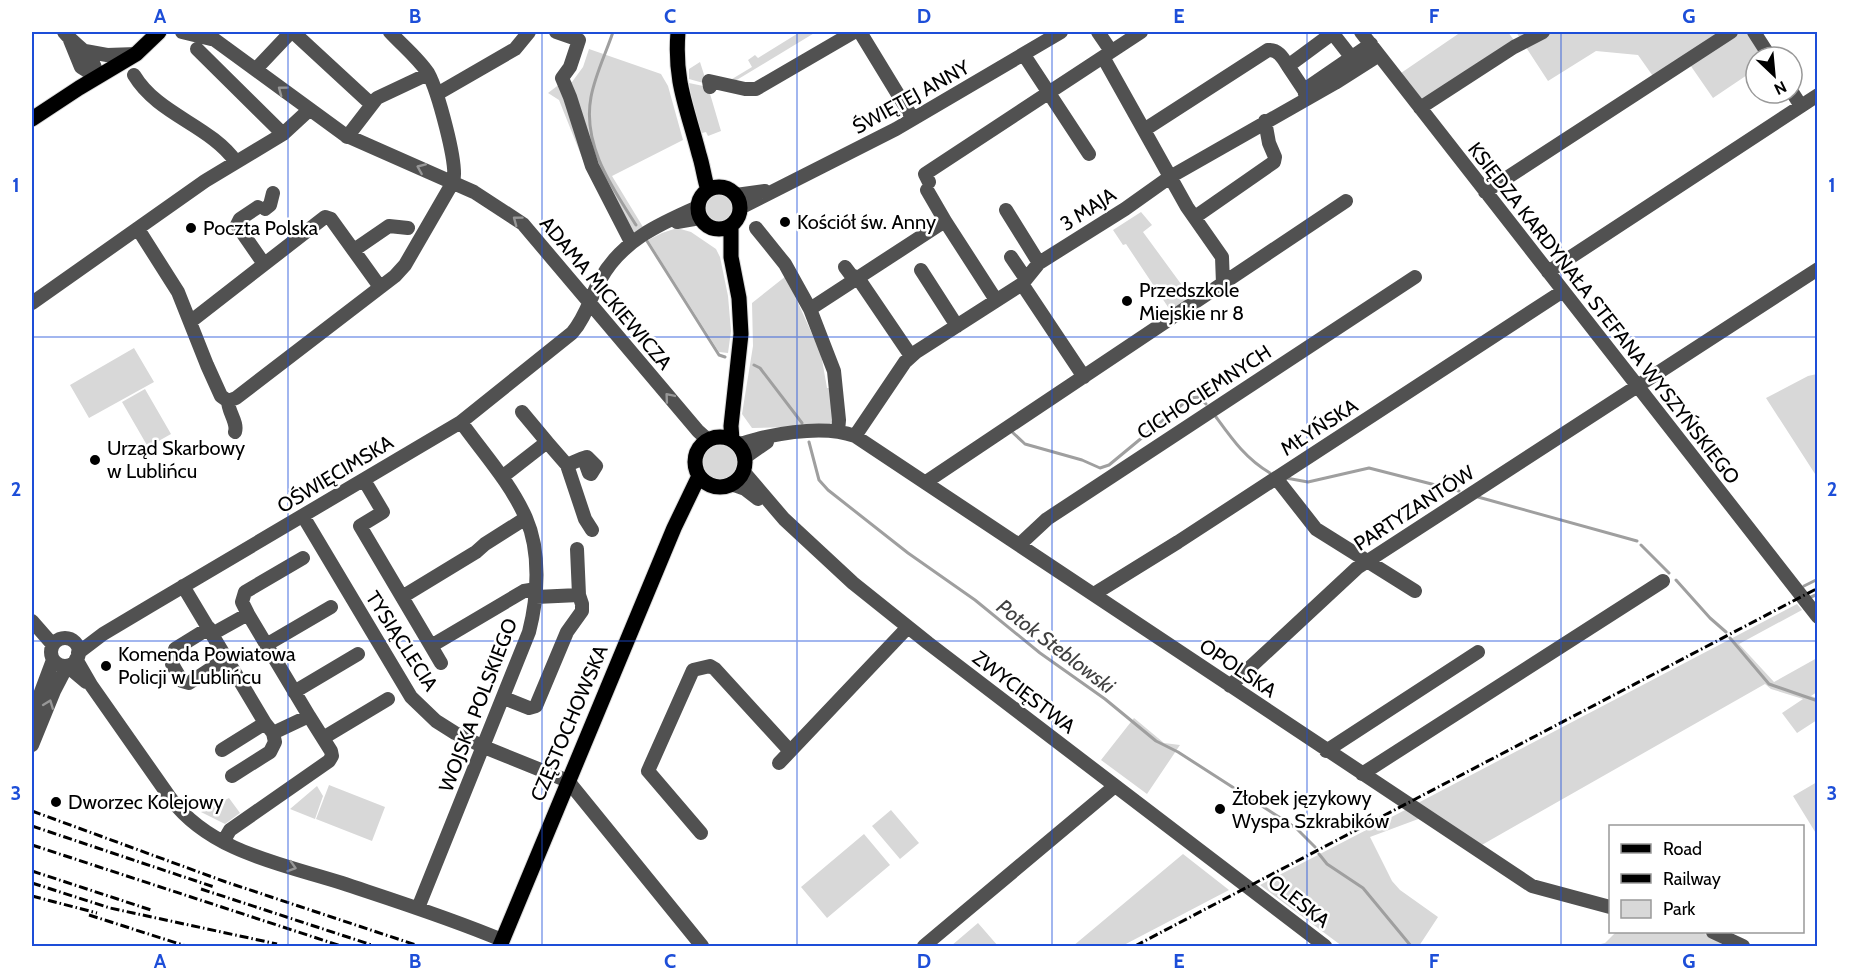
<svg xmlns="http://www.w3.org/2000/svg" width="1849" height="978" viewBox="0 0 1849 978" font-family="Cabin,sans-serif">
	<rect width="100%" height="100%" fill="#fff"/>
	<!-- green -->
	<path fill="#d8d8d8" d="M800 32H816L735 81 732 79 752 67 748 60 755 55 758 58Z
		M1461 32H1508L1516 43 1424 103 1401 73Z
		M1516 32H1760L1775 57H1756V69L1713 98 1686 59 1655 79 1638 55 1596 51 1548 81Z
		M589 49 661 74 668 86 683 140 612 176 643 227 623 240 585 165 559 100 548 93 565 80 572 82 583 67Z
		M700 62 707 84 689 79V69Z
		M689 83 708 87 721 131 708 136 706 132 702 133 694 112Z
		M705 208a14 14 0 1 1 28 0a14 14 0 1 1-28 0Z
		M1141 212 1152 225 1143 232 1192 299 1172 313 1126 244 1123 245 1113 230Z
		M677 228 691 232 716 249 720 257 728 296 731 331 728 353 719 352 648 240 662 233Z
		M786 276 821 354 827 388H831L834 418 829 426 752 428 742 414 753 346 752 303Z
		M134 348 154 382 89 418 70 385Z
		M1817 374H1818L1817 477 1766 398 1808 376Z
		M145 389 171 434 148 447 122 402Z
		M701 462a19 19 0 1 1 38 0a19 19 0 1 1-38 0Z
		M1797 604 1802 610 1739 644 1774 682 1817 658V692L1811 696 1817 698V720L1797 733 1782 713 1803 699 1771 689 1765 684 1480 846 1416 804Z
		M1134 718 1164 743 1180 745 1147 794 1101 760Z
		M1817 782V835L1793 796Z
		M329 785 385 807 372 841 316 819Z
		M317 786 323 796 315 819 290 809Z
		M229 798 240 813 225 824 201 812Z
		M1407 809 1421 818 1370 837 1392 881 1400 890 1438 917 1419 946H1342L1260 885Z
		M891 810 919 843 900 859 872 826Z
		M864 834 890 865 827 918 801 887Z
		M1183 854 1229 890 1122 946H1073Z
		M978 923 998 946H951Z
		M1616 932H1700L1734 946H1592L1605 943Z"/>
	<g fill="none" stroke-linecap="round" stroke-linejoin="round">
		<!-- stream -->
		<path stroke="#9f9f9f" stroke-width="3" d="M613 32C606 53 595 75 591 97 582 145 612 187 636 225
			M647 241 719 355 725 357
			M754 365 760 368 802 423
			M1216 417C1232 439 1246 459 1270 473
			M1011 431 1025 444 1082 460 1100 468 1109 465 1190 398 1199 397 1206 404
			M809 442 819 480 828 490 908 553 975 600 1040 653 1105 699 1156 741 1178 752 1296 828 1315 847
			M1286 478 1308 482 1369 468 1459 491
			M1478 497 1637 541
			M1641 545 1669 573
			M1676 580 1710 618 1726 632
			M1804 586 1818 579
			M1811 597 1818 594
			M1730 638 1769 684 1818 701
			M1319 854 1327 864 1363 888 1411 946"/>
		<defs>
			<path id="major" d="M678 32C674 82 687 107 699 154 703 166 704 178 708 190
				M32 119 79 88 136 54 159 32
				M698 208a21 21 0 1 1 42 0a21 21 0 1 1-42 0Z
				M731 225V257L739 298 741 334 731 426 732 440
				M695 462a25 25 0 1 1 50 0a25 25 0 1 1-50 0Z
				M500 946 674 528 699 476"/>
		</defs>
		<!-- major casing -->
		<use href="#major" stroke="#dbdbdb" stroke-width="17"/>
		<!-- minor -->
		<path stroke="#515151" stroke-width="14" d="M64 32C78 49 94 52 97 77
			M182 32 211 39
			M204 32 345 135 474 192 523 224 698 431 708 440
			M293 32 371 104
			M556 32 579 40 570 67 562 78 570 97 592 166 631 242
			M860 32 913 119
			M1098 32 1111 51
			M1361 32 1818 617
			M1754 32 1770 57
			M70 40 81 67 97 77
			M197 49 283 134
			M85 51 107 55 136 54
			M1024 55 1089 154
			M1103 57 1187 207 1222 257 1223 284
			M256 69 291 32
			M134 75C158 115 210 125 236 162
			M710 87 709 81 745 89H756L854 32
			M1304 90 1288 66 1330 35H1334L1352 58
			M1792 92 1801 106
			M437 94 515 49 529 32
			M1306 97 1304 90 1371 44
			M1420 108 1514 47 1543 32
			M1144 130 1268 50C1278 49 1283 58 1288 66
			M347 137 377 98 428 74
			M929 182 925 174 1141 32
			M927 190 945 221
			M1485 192 1731 32
			M736 195 765 191
			M258 207 240 219 237 225 264 264
			M740 208 896 129 1061 32
			M265 209 270 205 273 193
			M1006 210 1039 263
			M1195 217 1274 162 1275 157 1269 143 1265 121
			M677 222 700 218
			M756 228 785 264 810 309 834 371 839 420 838 431
			M138 229 178 292 207 365 221 396 228 401C228 412 238 422 235 432
			M354 250 389 226 408 228
			M1011 257 1026 279
			M845 267 851 275 858 278 911 356
			M921 270 957 326
			M1548 272 1818 95
			M1022 284 1084 377
			M32 303 205 181 283 134 309 110
			M810 309 945 221 996 300
			M190 322 325 217 331 219 380 287
			M228 401 236 398 395 276 405 265 453 182C459 166 437 89 428 73 418 58 402 45 390 32
			M522 412 547 442
			M855 436 905 362 916 352 1022 284 1039 263 1125 209 1170 177 1335 83 1379 55
			M737 444C747 443 755 439 765 437 793 431 828 426 855 436L1532 886 1610 907
			M744 458 767 442
			M567 465 581 459 585 462 589 473 591 474 596 466 587 457 581 459
			M743 471 784 519 853 583 928 643 1325 946
			M502 477 547 442 567 465 585 519 592 530
			M1276 478 1316 529 1415 591
			M364 480 383 512 360 526 431 646 524 591 536 589
			M926 482 1346 201
			M731 484 745 489 758 499
			M303 516 411 697 436 721 455 733 484 747 568 781 702 946
			M1019 545 1047 519 1415 277
			M577 549 579 595
			M303 558 245 592 242 602 248 614 309 716
			M183 586 265 723 273 733
			M1094 594 1178 542 1563 291
			M402 597 476 552 485 544 526 518
			M32 621 53 645
			M209 628 175 649 172 664 182 681 189 683 227 658
			M212 634 248 614
			M51 652a14 14 0 1 1 28 0a14 14 0 1 1-28 0Z
			M266 645 331 607
			M431 646 441 663
			M78 653 103 634 155 603 461 422 572 333C586 317 590 298 600 280 621 241 659 224 698 207
			M76 659 91 685 171 799C211 852 282 864 342 883 396 901 450 918 502 940
			M1230 686 1357 568 1818 269
			M294 692 358 654
			M504 698 529 708 536 706 567 632 582 611V604L579 595 536 597
			M32 716 53 660
			M323 738 388 699
			M32 745 54 691 67 666 86 682
			M222 750 265 723
			M1326 751 1478 652
			M779 763 908 627
			M1362 774 1663 581
			M232 776 270 752 275 742 273 733
			M701 833 648 771 693 670 710 666 715 669 790 751
			M223 842 230 830 329 761 332 756 331 751 309 716 273 733
			M418 908 529 632C538 597 541 552 526 518 510 482 483 453 461 422
			M1713 932 1743 946
			M924 946 1115 786"/>
		<!-- major -->
		<use href="#major" stroke="#000" stroke-width="15"/>
		<!-- rail -->
		<path stroke="#000" stroke-width="3" stroke-dasharray="9 3 1.5 3" stroke-linecap="butt" d="M32 811 226 882 419 946
			M32 826 214 887
			M32 845 341 946
			M32 871 151 910
			M32 883 110 908 277 944
			M201 889 375 946
			M32 896 97 913
			M89 915 186 946
			M1135 946 1818 588"/>
	</g>
	<!-- one-way arrows -->
	<defs><path id="oneway-chevron" d="M-2-3.5L2.5 0L-2 3.5" fill="none" stroke-width="1.6" stroke-linecap="round" stroke-linejoin="round" transform="scale(1.5)"/></defs>
	<g stroke="#979797">
		<use href="#oneway-chevron" transform="translate(282 90) rotate(-143)"/>
		<use href="#oneway-chevron" transform="translate(421 168) rotate(-157)"/>
		<use href="#oneway-chevron" transform="translate(517 220) rotate(-143)"/>
		<use href="#oneway-chevron" transform="translate(669 397) rotate(-130)"/>
		<use href="#oneway-chevron" transform="translate(49 704) rotate(-69)"/>
		<use href="#oneway-chevron" transform="translate(292 867) rotate(17)"/>
	</g>
	<!-- grid -->
	<path fill="none" stroke="#1d4ed8" stroke-width="1.5" stroke-opacity="0.55" d="M288 32V946M542 32V946M797 32V946M1052 32V946M1307 32V946M1561 32V946M32 337H1818M32 641H1818"/>
	<!-- markers -->
	<g fill="#000" stroke="#fff" stroke-width="2">
		<circle cx="785" cy="222" r="6"/>
		<circle cx="191" cy="228" r="6"/>
		<circle cx="1127" cy="301" r="6"/>
		<circle cx="95" cy="460" r="6"/>
		<circle cx="106" cy="666" r="6"/>
		<circle cx="56" cy="802" r="6"/>
		<circle cx="1220" cy="809" r="6"/>
	</g>
	<g text-anchor="middle" dominant-baseline="central" stroke-width="5" stroke-linejoin="round" paint-order="stroke">
		<!-- street labels -->
		<g font-size="20" fill="#000" stroke="#fff">
			<text transform="translate(911 97) rotate(-29)">ŚWIĘTEJ ANNY</text>
			<text transform="translate(1088 209) rotate(-33)">3 MAJA</text>
			<text transform="translate(606 293) rotate(50)">ADAMA MICKIEWICZA</text>
			<text transform="translate(1604 313) rotate(52)">KSIĘDZA KARDYNAŁA STEFANA WYSZYŃSKIEGO</text>
			<text transform="translate(1204 392) rotate(-33)">CICHOCIEMNYCH</text>
			<text transform="translate(1319 427) rotate(-33)">MŁYŃSKA</text>
			<text transform="translate(335 474) rotate(-31)">OŚWIĘCIMSKA</text>
			<text transform="translate(1414 508) rotate(-33)">PARTYZANTÓW</text>
			<text transform="translate(402 641) rotate(57)">TYSIĄCLECIA</text>
			<text transform="translate(1238 668) rotate(34)">OPOLSKA</text>
			<text transform="translate(1024 692) rotate(37)">ZWYCIĘSTWA</text>
			<text transform="translate(478 705) rotate(-69)">WOJSKA POLSKIEGO</text>
			<text transform="translate(569 723) rotate(-67)">CZĘSTOCHOWSKA</text>
			<text transform="translate(1299 901) rotate(38)">OLESKA</text>
		</g>
		<!-- poi labels -->
		<g font-size="20" fill="#000" stroke="#fff" text-anchor="start">
			<text x="797" y="222">Kościół św. Anny</text>
			<text x="203" y="228">Poczta Polska</text>
			<text x="1139" y="290">Przedszkole<tspan x="1139" dy="23">Miejskie nr 8</tspan></text>
			<text x="107" y="448">Urząd Skarbowy<tspan x="107" dy="23">w Lublińcu</tspan></text>
			<text x="118" y="654">Komenda Powiatowa<tspan x="118" dy="23">Policji w Lublińcu</tspan></text>
			<text x="1232" y="798">Żłobek językowy<tspan x="1232" dy="23">Wyspa Szkrabików</tspan></text>
			<text x="68" y="802">Dworzec Kolejowy</text>
		</g>
		<!-- water labels -->
		<g font-size="21" font-style="italic" fill="#404040" stroke="#fff">
			<text transform="translate(1056 646) rotate(37)">Potok Steblowski</text>
		</g>
	</g>
	<!-- border -->
	<rect width="1849" height="978" fill="none" stroke="#ffffff" stroke-width="66"/>
	<!-- legend -->
	<rect x="1609" y="825" width="195" height="108" fill="#ffffff" stroke="#999999" stroke-width="1.5"/>
	<rect x="1621" y="844" width="30" height="9" fill="#000000" stroke="#999999" stroke-width="1.5"/>
	<text x="1663" y="855" font-size="18" fill="#000000">Road</text>
	<rect x="1621" y="874" width="30" height="9" fill="#000000" stroke="#999999" stroke-width="1.5"/>
	<text x="1663" y="885" font-size="18" fill="#000000">Railway</text>
	<rect x="1621" y="900" width="30" height="18" fill="#d8d8d8" stroke="#999999" stroke-width="1.5"/>
	<text x="1663" y="915" font-size="18" fill="#000000">Park</text>
	<!-- north arrow -->
	<g transform="translate(1774 75) rotate(154)"><circle r="28" fill="#ffffff" stroke="#999999" stroke-width="1.5"/>
	<path d="M0-4.5L10 22L0 15L-10 22Z" fill="#000000"/>
	<text y="-9" font-size="16" font-weight="bold" text-anchor="middle" fill="#000000">N</text>
	</g>
	<rect x="33" y="33" width="1783" height="912" fill="none" stroke="#1d4ed8" stroke-width="2"/>
	<g font-size="20" text-anchor="middle" font-weight="bold" fill="#1d4ed8">
		<text x="160" y="23">A</text>
		<text x="415" y="23">B</text>
		<text x="670" y="23">C</text>
		<text x="924" y="23">D</text>
		<text x="1179" y="23">E</text>
		<text x="1434" y="23">F</text>
		<text x="1689" y="23">G</text>
		<text x="16" y="192">1</text>
		<text x="1832" y="192">1</text>
		<text x="16" y="496">2</text>
		<text x="1832" y="496">2</text>
		<text x="16" y="800">3</text>
		<text x="1832" y="800">3</text>
		<text x="160" y="968">A</text>
		<text x="415" y="968">B</text>
		<text x="670" y="968">C</text>
		<text x="924" y="968">D</text>
		<text x="1179" y="968">E</text>
		<text x="1434" y="968">F</text>
		<text x="1689" y="968">G</text>
	</g>
</svg>
